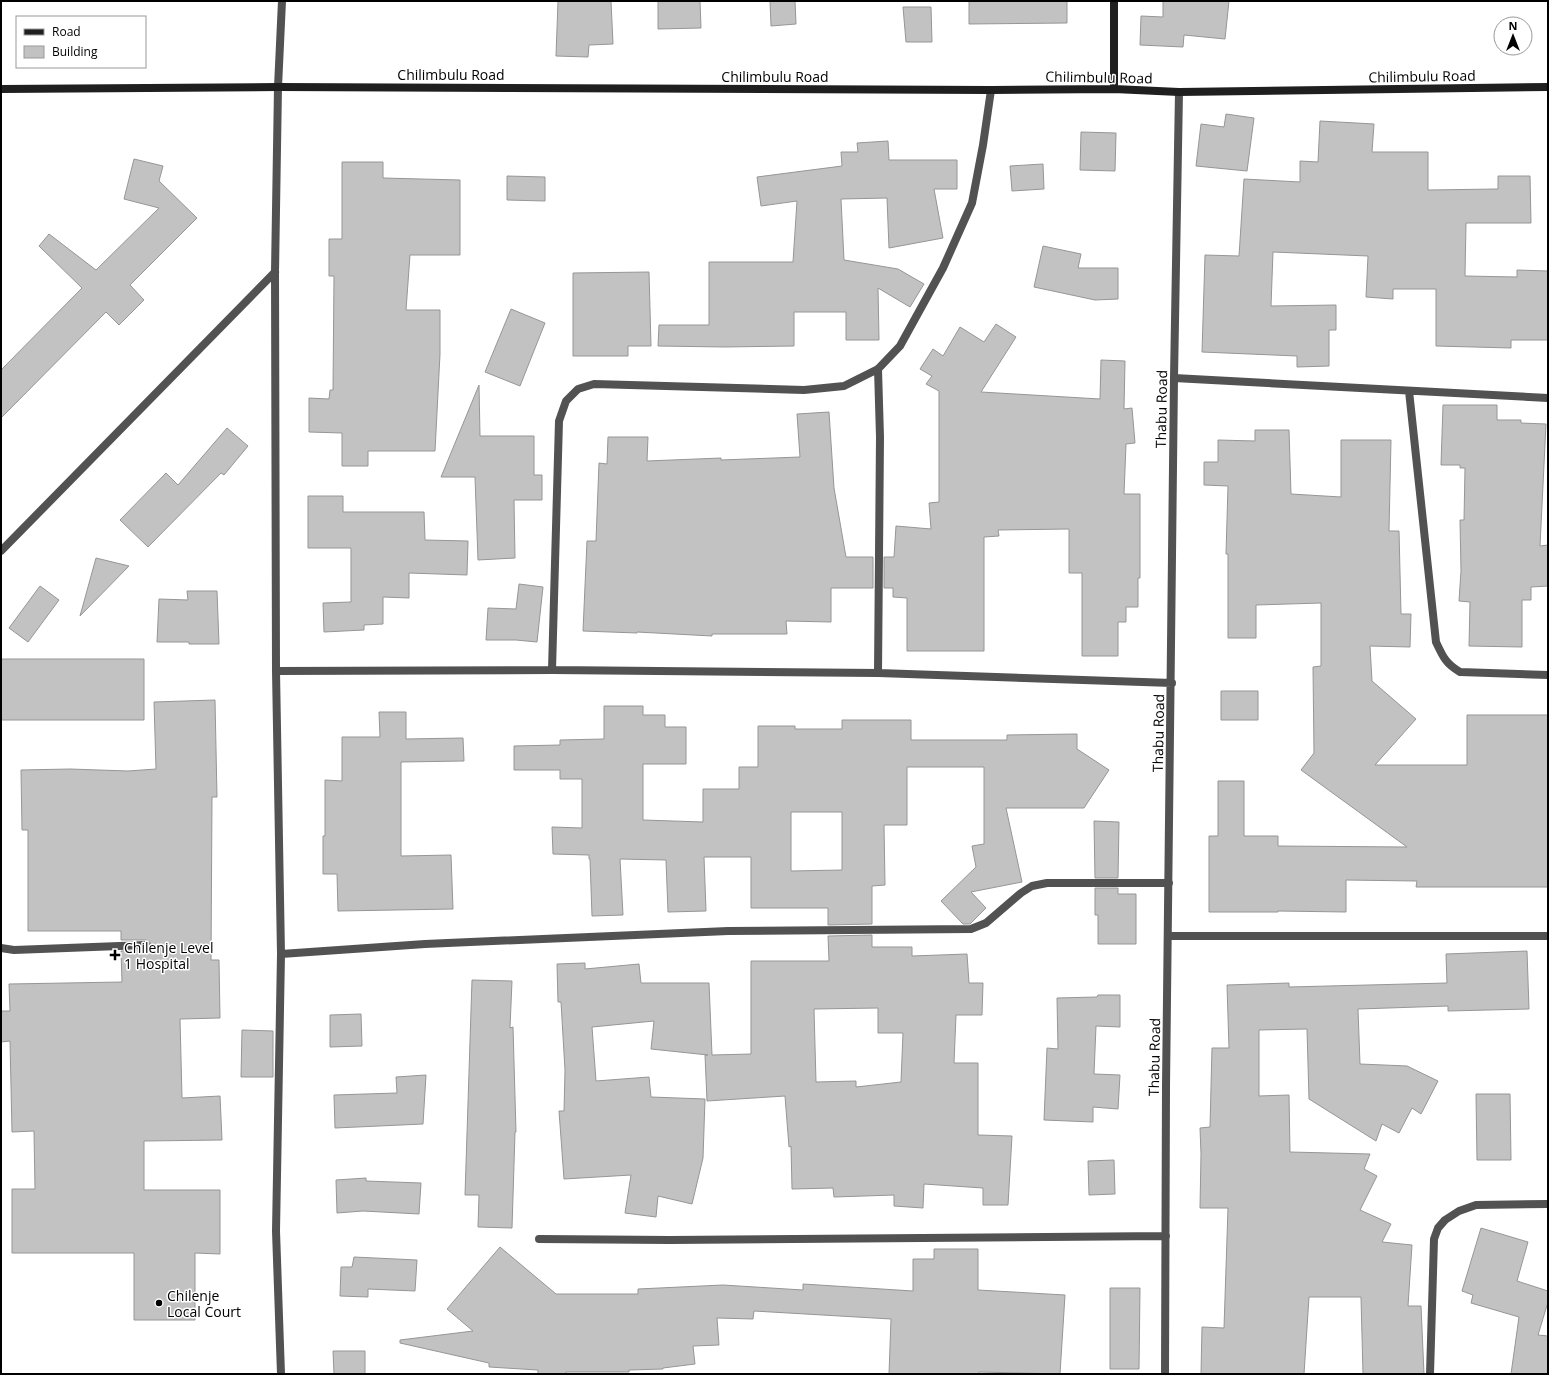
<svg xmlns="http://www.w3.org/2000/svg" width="1549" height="1375" viewBox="0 0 1549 1375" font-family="'Open Sans',sans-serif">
	<rect width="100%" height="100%" fill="#fff"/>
	<!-- building -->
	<path fill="#c2c2c2" stroke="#969696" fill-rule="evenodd" d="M558 1H611L613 44 589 45 588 57 556 56Z
		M658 1H700L701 28 658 29Z
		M770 1H795L796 24 771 26Z
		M969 1H1067V23L969 24Z
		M1163 1H1229L1225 39 1184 35 1183 47 1140 45 1141 16 1163 17Z
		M903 7H931L932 42H906Z
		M1226 114 1254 118 1247 171 1196 166 1201 124 1224 127Z
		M1320 121 1374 124 1372 152H1428V190L1498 189V176H1530L1531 223H1466L1465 276 1517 277V270L1548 271V340H1511V348L1436 346V289H1393V299L1366 297 1368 256 1273 252 1271 306 1336 305V330H1329V366L1297 367V356L1202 352 1205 255 1239 256 1244 179 1300 182V161L1318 162Z
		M1081 132 1116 133 1115 171 1080 170Z
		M888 141 889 160H957V189H934L943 238 889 248 887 198 841 199 844 260 898 269 924 284 910 307 878 288 879 340H846V312H794V346L725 347 658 346 659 325H709V262H793L797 201 761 206 757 177 842 166 841 152H858L857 143Z
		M134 159 163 166 159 181 197 218 130 285 144 300 119 325 106 312 1 418V370L82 288 39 246 49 234 96 270 159 208 124 199Z
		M342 162H383V178L460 180V255H410L406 310H440V354L435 451H368V466H342V433L309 432V398L329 399 330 390H333L334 276H329V239H342Z
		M1043 164 1044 189 1012 191 1010 166Z
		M507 176 545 177V201L507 200Z
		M1043 246 1081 254 1078 268H1118V299L1095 300 1034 287Z
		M649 272 651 346H628V356H573V273Z
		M511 309 545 323 520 386 485 372Z
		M996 324 1016 337 981 392 1100 399 1101 360 1125 361 1124 409 1132 408 1135 443 1126 444 1124 494H1140V578H1138V607H1126V622H1118V656H1082V573H1069V529L998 530 999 536 984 537V651H907V598L893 597V588H884V557H894L896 526 931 529 929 503 939 502V391L926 384 932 376 920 369 933 349 943 356 960 327 984 342Z
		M479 385 480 436H534V475H542V500H514L515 558 478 560 475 477H441Z
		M1443 405H1497V420H1521V423L1546 424 1540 546 1548 545V586L1531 587V600H1522V647L1469 646 1470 602 1459 601 1461 571 1460 520H1464L1465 468H1460V465H1441Z
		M829 412 834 488 846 557H873V588H831V622L786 621 787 634H712V636L637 632V633L583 631 587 541H596L599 463 607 464 608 437H648L647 461 721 458V460L800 457 797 414Z
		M227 428 248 446 224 475 221 473 148 547 120 520 166 473 178 485Z
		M1255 430H1289L1291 494 1341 497V440H1391L1389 531H1399L1401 614H1411L1410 647 1370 646 1372 681 1416 719 1375 765H1467V715H1548V887H1416L1417 881 1346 880V912L1278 911V912H1209V836H1218V781H1244V836H1278V846L1407 847 1301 770 1314 753 1313 667 1321 666V603L1256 605V638H1228V554H1226L1228 486 1204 485V462H1218V440L1255 441Z
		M308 496H343V512H424L425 540 468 541 467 575 409 573V598L383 597V624L364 625V630L324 632 323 603 351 602V548H308Z
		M96 558 129 566 80 616Z
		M519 584 543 587 537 642 516 640H486L488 608 516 609Z
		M40 586 59 600 28 642 9 628Z
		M187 591H217L219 644H189V642H157L159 599 188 600Z
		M1 659H144V720H1Z
		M1221 691H1258V720H1221Z
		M215 700 217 797H212L211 960H219L220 1018 180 1019 182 1098 220 1096 222 1140 144 1141V1190H220V1254L195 1253V1320H134V1253H12V1189H35L34 1131 12 1132 10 1041 1 1042V1011H10L9 984 122 982 121 951 147 950 151 948V945L150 942 146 940H121V931H28V830H22L21 770 70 769 128 771 156 769 154 702Z
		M604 706H643V715H665V727H686V764H643V820L703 822V789H739V767H758V726H795V729H842V720H911V740H1007V735L1077 734V749L1109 770 1084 808H1006L1022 882 971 892 986 908 970 924H963L941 901 976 867 972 846 984 844V767H907V825H884L885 885 872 886V924L828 925V908H751V857H704L706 911 668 912 666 860 620 859 623 915 592 916 590 859H589V855L553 854 552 827 582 828V779H560V770H514V746L560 745V740L604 739ZM791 812H842V870L791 871Z
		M379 712H406V739L463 738 464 761 401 762V856L451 855 453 909 338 911 337 874H323V836H325V780L342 781V737H380Z
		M1094 821 1119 822 1118 878H1095Z
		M1095 888H1118V894H1136V944H1098V915H1095Z
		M872 935V947H912V956L967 954 969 983H983L982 1015H956L954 1063H978V1135L1012 1136 1008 1205H983V1188L924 1184 923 1208 894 1206V1195L834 1197 833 1188 792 1189 791 1146 789 1147 785 1096 707 1101 705 1055H708L651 1049 654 1021 592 1027 596 1081 649 1077 651 1097 705 1099 703 1158 692 1204 658 1196 656 1217 625 1213 631 1175 564 1179 559 1111H564L565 1070 561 1002H558L557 964 585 963V969L639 964 641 983H709L712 1055 751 1054V961H829L828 936ZM878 1008V1033H903L901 1082 856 1087V1081L816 1082 814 1009Z
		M1527 951 1529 1009 1448 1011V1006L1358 1009 1360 1064 1407 1066 1438 1081 1421 1114 1412 1108 1399 1133 1382 1124 1376 1141 1309 1099 1307 1029 1259 1030V1096L1289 1095 1290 1152 1370 1154 1364 1169 1377 1176 1360 1210 1391 1224 1382 1242 1412 1245 1408 1306H1421L1424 1374H1363L1361 1297H1309L1304 1374H1201L1202 1327 1224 1328 1228 1208H1200L1201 1154 1200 1128 1210 1127 1212 1048H1229L1227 985 1289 983V987L1447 983 1446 954Z
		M472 980 512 981 510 1028 513 1027 516 1132H515L512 1228 478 1227 479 1195H465Z
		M1098 995H1120V1027L1096 1026 1094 1074 1120 1075 1118 1109 1093 1107V1122L1044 1120 1047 1048 1058 1049 1057 998 1097 997Z
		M361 1014 362 1046 330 1047V1015Z
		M242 1030 273 1031V1077H241Z
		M426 1075 423 1124 335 1128 334 1095 397 1093 396 1077Z
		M1476 1094H1510L1511 1160H1477Z
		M1114 1160 1115 1194 1089 1195 1088 1161Z
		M366 1178V1181L421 1183 419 1214 363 1211 337 1213 336 1180Z
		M1481 1228 1528 1242 1517 1281 1548 1291V1302L1538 1335 1548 1336V1374H1511L1519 1317 1471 1303 1473 1295 1462 1291Z
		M500 1247 556 1294H638V1289L723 1285 803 1290V1284L913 1291V1259H934V1249H978V1290L1065 1295 1060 1374 979 1372V1374H889L891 1319 754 1311 753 1319 717 1318 719 1345 693 1346 695 1364 663 1368V1369L629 1370V1372H566V1374H538V1370L489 1367V1363L400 1343V1340L473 1331 447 1309Z
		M354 1257 417 1260 415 1291 368 1289V1297L340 1296 341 1267H352Z
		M1110 1288H1140L1139 1369H1110Z
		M333 1351H365V1374H334Z"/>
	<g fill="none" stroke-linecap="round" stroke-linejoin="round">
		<!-- lane -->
		<path stroke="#525252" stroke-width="8" d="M1 948 14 950 146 945"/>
		<!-- street -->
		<path stroke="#525252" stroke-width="8" d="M878 369 880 437 878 673
			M1174 378 1548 398
			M1409 391 1436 642C1443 657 1446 664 1460 672L1548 675
			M1 551 275 272
			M552 670 559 421 566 401 578 389 594 384 804 390 844 386 878 369 900 346 943 268 972 203 983 145 991 90
			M276 671 552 670 878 673 1172 683
			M1169 936H1548
			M281 954 425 944 728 931 971 929 986 923 1021 893 1032 886 1047 883H1169
			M539 1239 670 1240 1166 1236
			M281 1374 276 1231 281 954 276 671 275 272 278 87 282 1
			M1165 1374 1166 1087 1174 378 1179 92
			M1430 1374 1434 1239 1438 1228 1445 1220 1459 1211 1476 1205 1548 1204"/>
		<!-- secondary -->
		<path stroke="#1f1f1f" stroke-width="8" d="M1114 1V89
			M1 89 278 87 991 90 1114 89 1179 92 1548 87"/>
	</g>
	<!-- markers -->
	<g fill="#000" stroke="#fff" stroke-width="1.5">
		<path d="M113 949h4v4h4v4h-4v4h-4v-4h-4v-4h4z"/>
		<circle cx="159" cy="1303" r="4"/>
	</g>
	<g text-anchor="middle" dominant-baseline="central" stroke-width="3" stroke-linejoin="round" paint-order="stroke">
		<!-- street labels -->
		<g font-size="14" fill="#000" stroke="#fff">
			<text x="451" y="74">Chilimbulu Road</text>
			<text x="775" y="76">Chilimbulu Road</text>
			<text transform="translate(1422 76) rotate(-1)">Chilimbulu Road</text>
			<text transform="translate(1099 77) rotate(1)">Chilimbulu Road</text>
			<text transform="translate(1161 409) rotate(-89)">Thabu Road</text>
			<text transform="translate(1158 733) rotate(-89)">Thabu Road</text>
			<text transform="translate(1154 1057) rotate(-89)">Thabu Road</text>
		</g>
		<!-- poi labels -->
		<g font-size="14" fill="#000" stroke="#fff" text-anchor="start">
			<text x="124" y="947">Chilenje Level<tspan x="124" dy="16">1 Hospital</tspan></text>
			<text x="167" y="1295">Chilenje<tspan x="167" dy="16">Local Court</tspan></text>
		</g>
	</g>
	<!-- border -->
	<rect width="1549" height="1375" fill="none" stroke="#000000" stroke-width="4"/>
	<!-- legend -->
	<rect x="16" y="16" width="130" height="52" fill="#ffffff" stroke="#999999"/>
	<rect x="24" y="29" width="20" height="6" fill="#1f1f1f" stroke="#999999"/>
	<text x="52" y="36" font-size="12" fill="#000000">Road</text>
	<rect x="24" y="46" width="20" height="12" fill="#c2c2c2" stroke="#999999"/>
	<text x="52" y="56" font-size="12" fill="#000000">Building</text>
	<!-- north arrow -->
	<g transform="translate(1513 36)"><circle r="19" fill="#ffffff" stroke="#999999"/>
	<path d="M0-3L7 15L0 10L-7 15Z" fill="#000000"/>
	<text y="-6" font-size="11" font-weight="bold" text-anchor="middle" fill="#000000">N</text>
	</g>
</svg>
